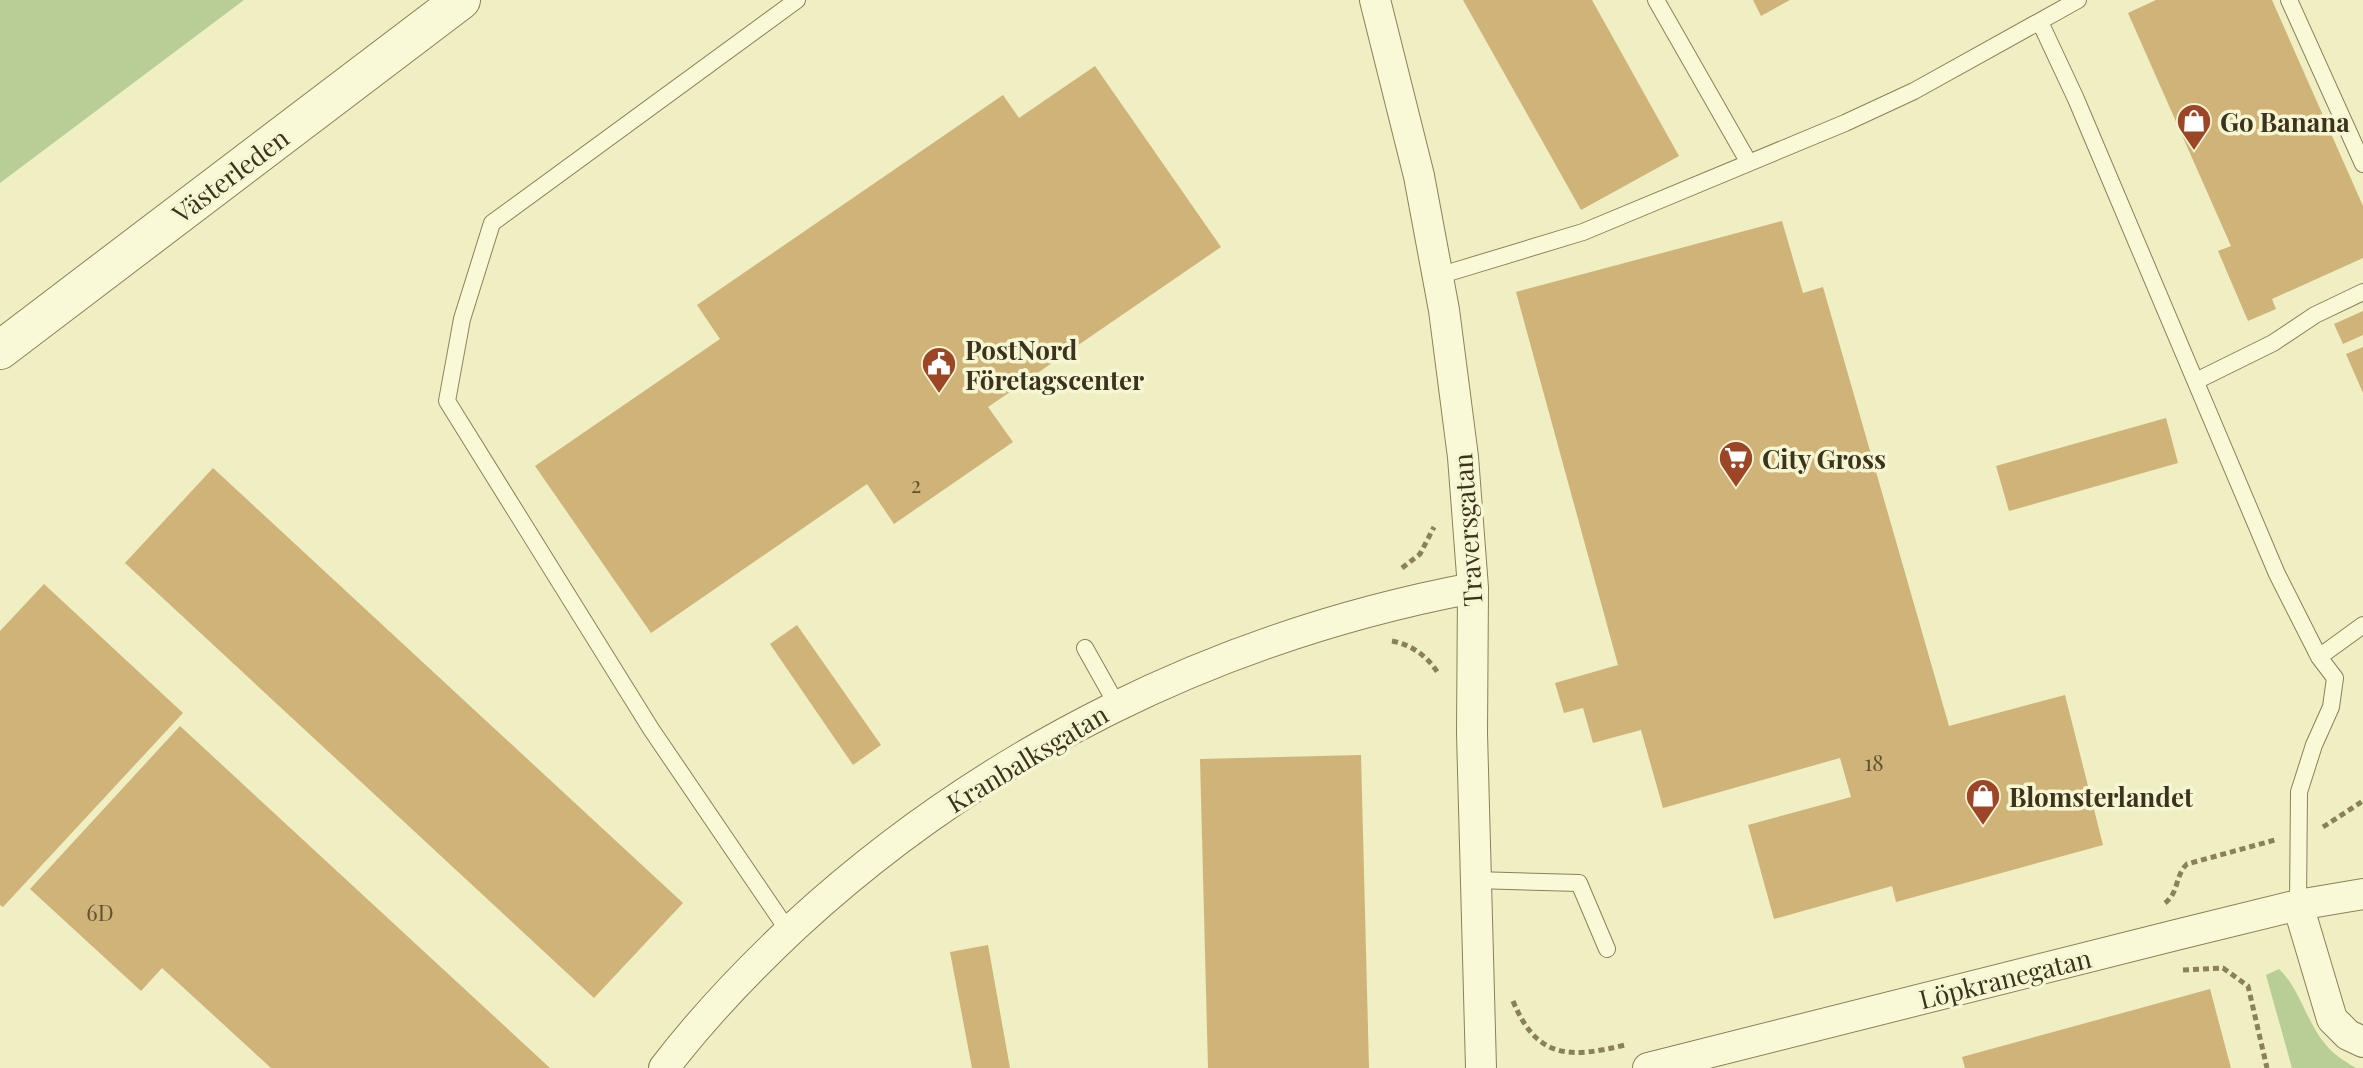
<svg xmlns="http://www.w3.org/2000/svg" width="2363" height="1068" viewBox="0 0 2363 1068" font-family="'Playfair Display',serif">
	<rect width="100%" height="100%" fill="#f0eec3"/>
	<!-- green -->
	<path fill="#b9ce97" d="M0 0H244L0 183Z
		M2279 969C2301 990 2306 1022 2326 1045 2333 1054 2346 1062 2356 1068H2292L2266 975Z"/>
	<!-- building -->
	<path fill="#cfb378" d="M1463 0H1592L1679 156 1581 210Z
		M1753 0H1790L1761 16Z
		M2156 0H2272L2363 206V258L2272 299 2276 309 2248 321 2218 251 2231 246 2128 13Z
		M1095 66 1221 247 988 407 1013 442 894 524 867 484 651 633 535 466 720 339 697 305 1003 95 1019 118Z
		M1782 221 1803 293 1823 287 1949 726 2065 695 2103 845 1896 902 1892 886 1774 919 1748 825 1851 797 1840 758 1663 808 1641 730 1593 743 1583 708 1564 713 1555 683 1618 665 1516 292Z
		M2363 311V335L2343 344 2334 324Z
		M2363 347V393L2346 354Z
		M2166 418 2178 463 2009 511 1996 466Z
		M213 468 683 903 594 998 125 563Z
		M44 584 183 713 3 907 0 905V631Z
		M797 625 881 745 853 765 770 644Z
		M180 726 550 1068H271L162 968 141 991 30 889Z
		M1361 755 1369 1068H1208L1200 759Z
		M988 945 1010 1068H972L950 952Z
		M2210 989 2231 1068H1965L1962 1057Z"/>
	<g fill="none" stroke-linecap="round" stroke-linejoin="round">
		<defs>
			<path id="service" d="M1656 0 1749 163
				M2289 0 2363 164
				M2040 22 2076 99 2277 574 2319 657 2335 678 2331 707 2314 745 2299 792 2298 905
				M1438 276 1583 232 1845 123 1914 91 2078 0
				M2196 381 2273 343 2315 315 2363 292
				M1085 648 1117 705
				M2319 657 2363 625
				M1475 880 1579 883 1607 949
				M789 932 651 729 447 401 462 319 492 223 797 0"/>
			<path id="minor" d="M1375 0 1419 176 1444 310 1463 457 1473 588 1472 733 1481 1068
				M2298 905 2332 1019 2348 1035 2363 1042
				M664 1068C703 1017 748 970 795 926 985 751 1219 636 1473 588
				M1648 1068 2180 934 2298 905 2363 894"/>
			<path id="tertiary" d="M0 350 461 0"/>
		</defs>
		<!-- service casing -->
		<use href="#service" stroke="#8b8159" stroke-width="18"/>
		<!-- minor casing -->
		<use href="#minor" stroke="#8b8159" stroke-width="32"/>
		<!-- tertiary casing -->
		<use href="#tertiary" stroke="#8b8159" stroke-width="40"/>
		<!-- path -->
		<path stroke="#8b8159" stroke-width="5" stroke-dasharray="6 4" stroke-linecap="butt" d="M1402 568 1420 554 1434 527
			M1392 641C1412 645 1427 656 1438 673
			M2323 827 2363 801
			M2165 903C2179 893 2175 875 2187 864L2275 840
			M2183 970 2223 968 2248 986 2267 1068
			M1513 1001C1537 1060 1571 1058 1625 1045"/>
		<!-- service -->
		<use href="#service" stroke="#faf9d7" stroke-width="16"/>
		<!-- minor -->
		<use href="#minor" stroke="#faf9d7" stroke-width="30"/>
		<!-- tertiary -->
		<use href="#tertiary" stroke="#faf9d7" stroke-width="38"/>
	</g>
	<!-- icons -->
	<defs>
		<symbol id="shop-pin" viewBox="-11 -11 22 30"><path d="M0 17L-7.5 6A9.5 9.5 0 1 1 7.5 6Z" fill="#9c4527" stroke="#f7f6d3"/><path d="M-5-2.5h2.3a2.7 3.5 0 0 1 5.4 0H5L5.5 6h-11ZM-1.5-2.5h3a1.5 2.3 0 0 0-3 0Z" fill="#fff"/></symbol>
		<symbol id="civic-pin" viewBox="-11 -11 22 30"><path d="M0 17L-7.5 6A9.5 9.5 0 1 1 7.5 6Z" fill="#9c4527" stroke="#f7f6d3"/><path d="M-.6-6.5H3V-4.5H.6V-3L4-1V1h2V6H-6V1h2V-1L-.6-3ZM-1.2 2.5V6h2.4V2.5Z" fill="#fff"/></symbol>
		<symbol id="supermarket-pin" viewBox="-11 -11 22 30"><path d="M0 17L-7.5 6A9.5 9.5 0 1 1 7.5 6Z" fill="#9c4527" stroke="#f7f6d3"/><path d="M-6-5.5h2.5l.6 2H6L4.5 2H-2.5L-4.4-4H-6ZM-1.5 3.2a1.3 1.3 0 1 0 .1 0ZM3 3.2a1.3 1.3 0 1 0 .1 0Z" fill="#fff"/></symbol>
	</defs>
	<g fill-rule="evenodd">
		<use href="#shop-pin" x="2174" y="101" width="40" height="54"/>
		<use href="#civic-pin" x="919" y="344" width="40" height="54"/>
		<use href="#supermarket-pin" x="1716" y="438" width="40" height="54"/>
		<use href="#shop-pin" x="1963" y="776" width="40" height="54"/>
	</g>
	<g text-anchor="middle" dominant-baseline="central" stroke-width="7" stroke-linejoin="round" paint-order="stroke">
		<!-- number labels -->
		<g font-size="22" fill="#5f5334">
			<text x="916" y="484">2</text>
			<text x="1874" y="762">18</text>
			<text x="100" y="912">6D</text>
		</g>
		<!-- poi labels -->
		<g font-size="26" font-weight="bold" fill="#3a331e" stroke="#f7f6d3" text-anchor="start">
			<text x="2220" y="121">Go Banana</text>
			<text x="965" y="349">PostNord<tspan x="965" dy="30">Företagscenter</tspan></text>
			<text x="1762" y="458">City Gross</text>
			<text x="2009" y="796">Blomsterlandet</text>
		</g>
		<!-- street labels -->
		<g font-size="26" fill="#3a331e" stroke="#f7f6d3">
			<text transform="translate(230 175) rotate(-37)">Västerleden</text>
			<text transform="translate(1467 530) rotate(-94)">Traversgatan</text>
			<text transform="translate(1027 758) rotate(-31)">Kranbalksgatan</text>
			<text transform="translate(2005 978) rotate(-14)">Löpkranegatan</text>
		</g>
	</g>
</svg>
